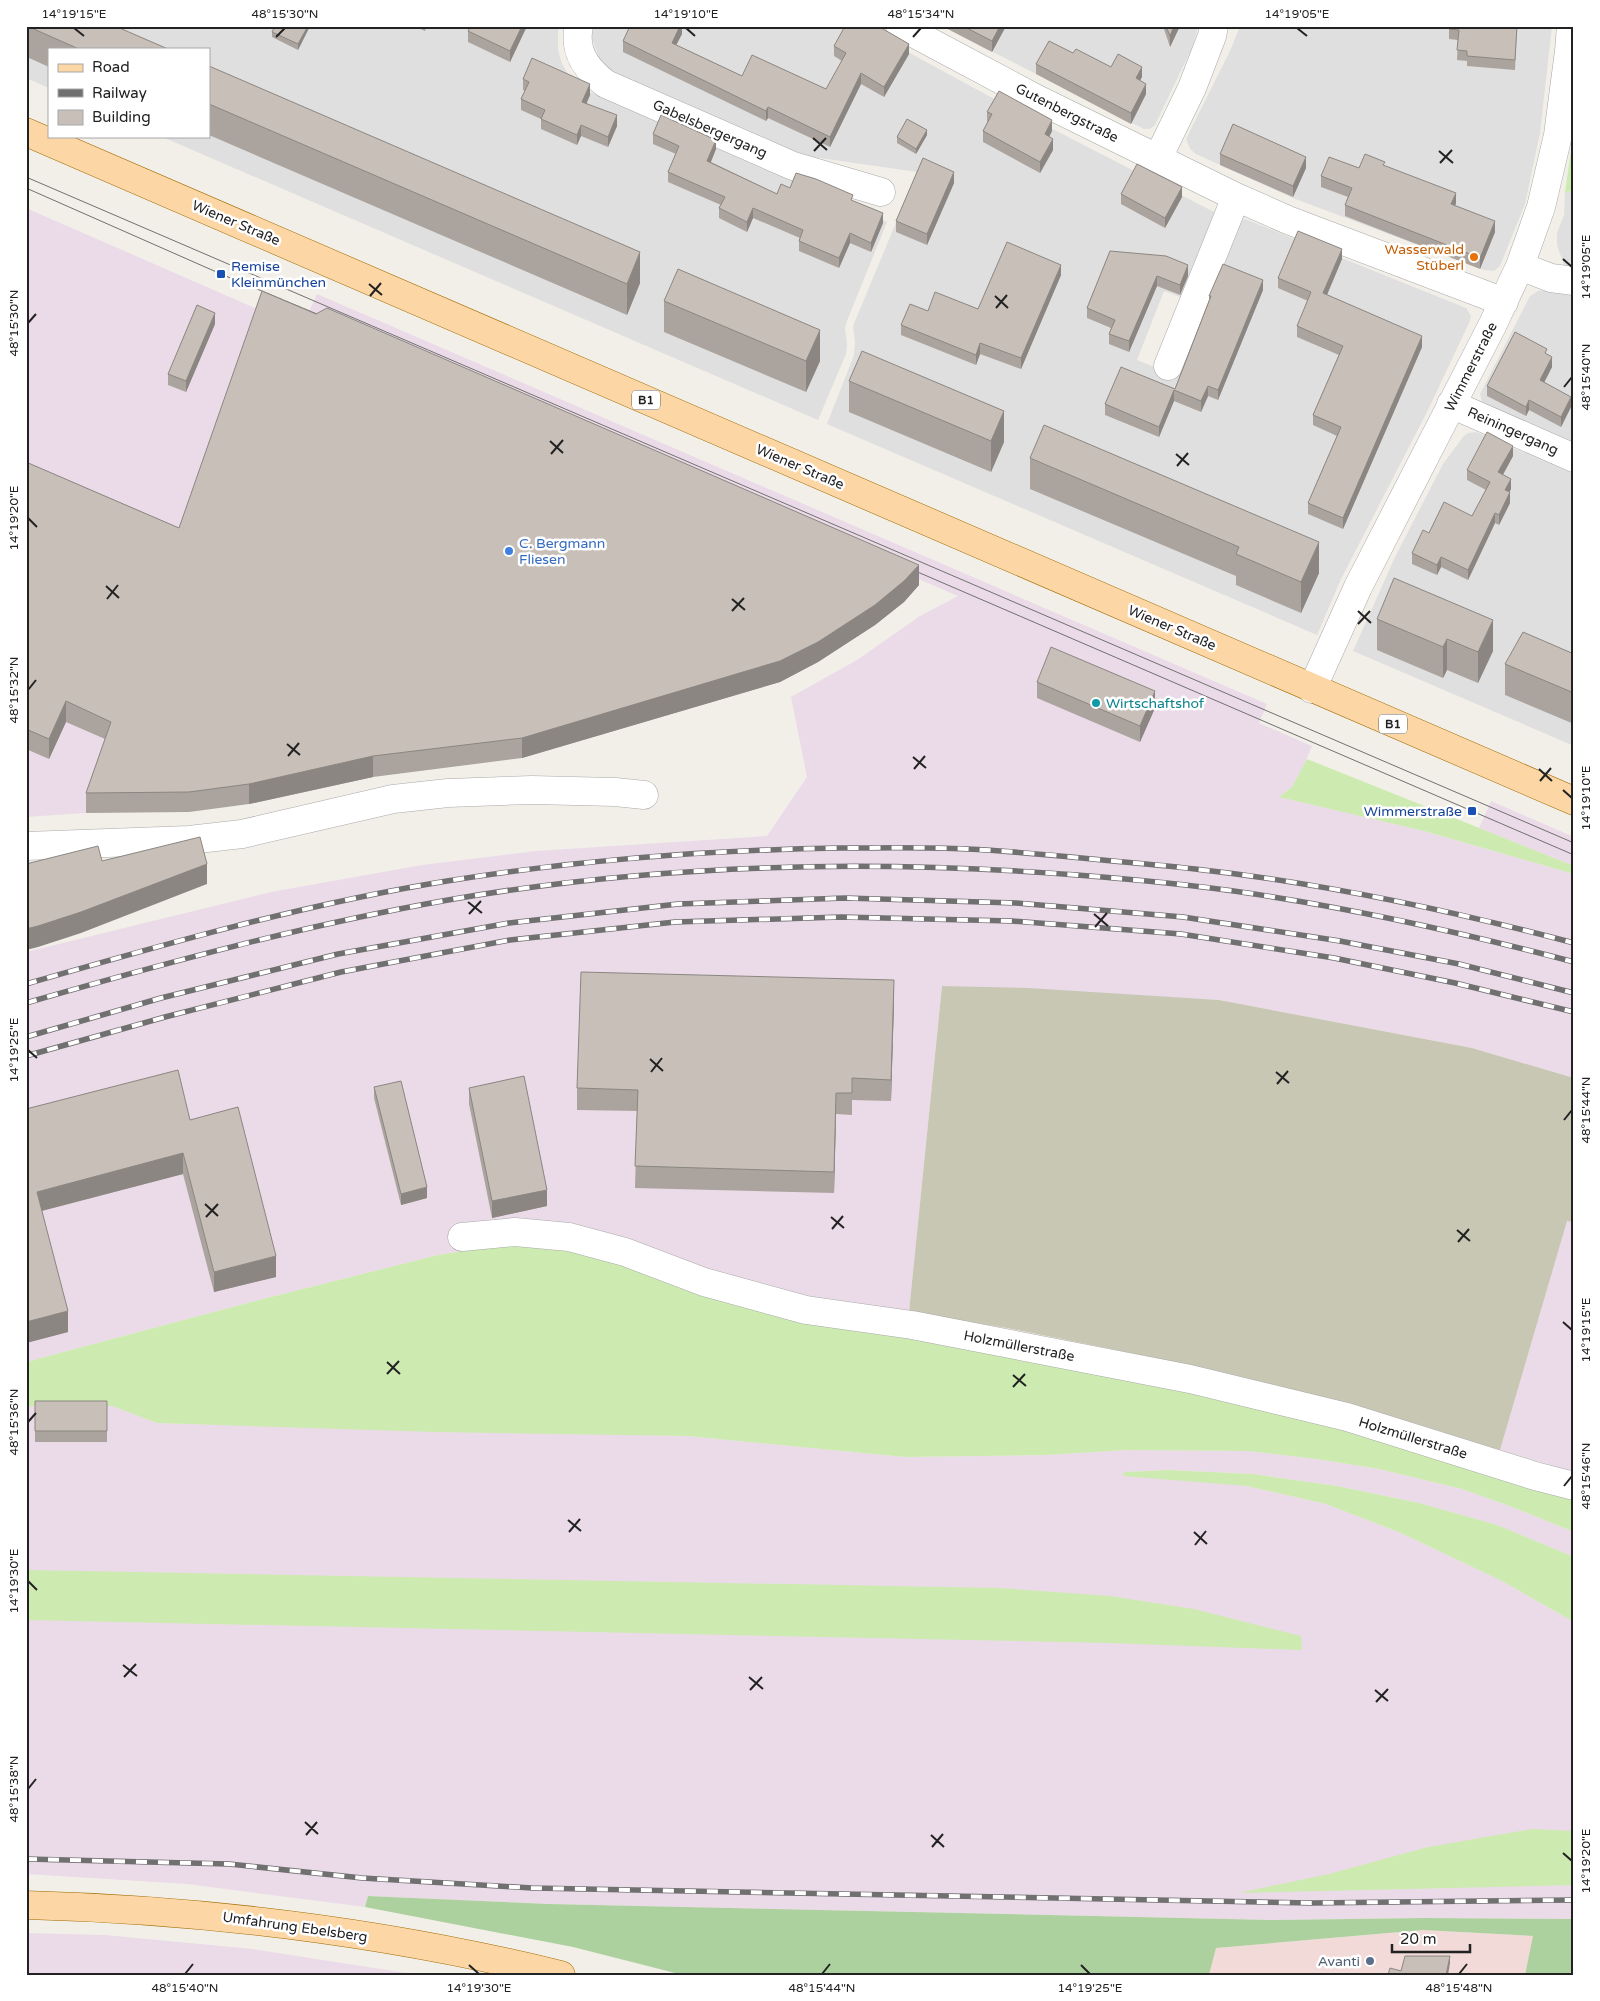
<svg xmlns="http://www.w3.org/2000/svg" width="1600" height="2001" viewBox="0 0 1600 2001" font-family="'Varela Round',sans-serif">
	<rect width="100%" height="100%" fill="#f2efe9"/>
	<!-- residential -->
	<path fill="#e0dfdf" d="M26 26H560L558 31V50L562 64 570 77 590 92 853 205 887 222 847 321 845 328 847 345 846 354 818 420 160 136H209V49H49V88L26 78Z
		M593 26H860L998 101 1220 215 1186 299 1164 291 1137 360 1174 375 1240 221 1245 219 1466 308 1471 316 1469 323 1427 412 1341 579 1317 635 827 424 854 355 855 342 853 326 917 172 806 156 618 76 607 69 600 60 592 38Z
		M942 26H1198L1193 46 1155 125 1150 129H1144Z
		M1240 26H1552L1540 133 1525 204 1500 266 1494 271 1484 270 1293 198 1196 154 1190 149 1186 139 1230 51Z
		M1574 191V271L1564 265 1557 245V233L1564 215 1565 192Z
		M1547 290 1574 294V445L1483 405 1480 394 1530 296 1538 291Z
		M1476 432 1574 474V746L1353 651 1395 557 1443 464 1463 437 1468 433Z"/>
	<!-- commercial -->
	<path fill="#f2dad9" d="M1423 1930 1534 1936 1525 1975H1209L1216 1948Z"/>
	<!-- industrial -->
	<path fill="#ebdbe8" d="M26 208 262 311 86 813 26 817Z
		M317 294 1267 704 1259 723 1312 746 1303 767 1292 787 1280 797 1424 831 1574 874V1078L1472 1048 1219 1000 942 986 909 1312 467 1250 438 1255 255 1301 26 1362V952L271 892 422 865 536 851 767 836 807 777 791 697 857 660 920 616 958 596 307 316Z
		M1491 801 1574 837V866L1479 828Z
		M1567 1220 1574 1222V1472L1500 1450Z
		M26 1406H112L157 1423 687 1436 905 1457 1045 1455 1127 1450 1248 1451 1317 1459 1379 1469 1462 1489 1507 1505 1574 1532V1557L1496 1525 1419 1503 1337 1486 1253 1474 1168 1470 1124 1472 1247 1486 1326 1504 1401 1533 1502 1581 1574 1622V1919L1425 1918 1275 1920 549 1904 368 1896 365 1907 187 1884 26 1874Z
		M26 1933 105 1935 253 1949 419 1975H26Z"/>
	<!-- construction -->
	<path fill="#c7c7b4" d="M942 986 1028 988 1219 1000 1472 1048 1574 1078V1222L1567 1221 1500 1450 1352 1404 1200 1367 1007 1328 909 1312Z"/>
	<!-- grass -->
	<path fill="#cdebb0" d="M1574 130V191L1565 192Z
		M1307 759 1574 866V874L1424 831 1279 797 1292 787Z
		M505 1244 557 1246 1189 1390 1345 1429 1574 1496V1532L1507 1505 1462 1489 1379 1469 1317 1459 1248 1451 1127 1450 1045 1455 905 1457 687 1436 435 1432 157 1423 112 1406H26V1362L255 1301 438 1255Z
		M1168 1470 1253 1474 1337 1486 1419 1503 1497 1525 1574 1557V1622L1502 1581 1401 1533 1326 1504 1247 1486 1123 1476 1124 1472Z
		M26 1570 999 1588 1110 1596 1194 1609 1301 1636 1302 1650 1109 1643 26 1620Z
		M1532 1829 1574 1831V1885L1238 1893 1329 1874 1428 1847Z"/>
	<!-- forest -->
	<path fill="#add19e" d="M368 1896 549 1904 1275 1920 1425 1918 1574 1919V1969L1568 1975H1525L1533 1936 1423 1930 1216 1948 1209 1975H683L573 1947 365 1907Z"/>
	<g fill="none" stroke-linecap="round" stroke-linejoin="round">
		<defs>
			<path id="minor" d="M579 26C573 51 587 70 606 84L793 166 881 192
				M900 26 1035 98 1236 197 1288 220 1504 302
				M1158 158 1192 88 1212 36 1214 26
				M1520 266 1551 278 1574 281
				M1168 366 1236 197
				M1451 404 1574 458
				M1312 689 1358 587 1493 324 1520 266 1541 207 1558 135 1569 51 1571 26
				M26 846 189 840 242 834 393 799 448 793 532 790 615 792 644 795
				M462 1237 515 1232 569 1237 625 1252 704 1282 806 1310 912 1325 1190 1379 1347 1417 1535 1476 1574 1486"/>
			<path id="primary" d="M26 132 1574 801
				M26 1905C206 1910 386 1932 561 1975"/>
		</defs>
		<!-- minor casing -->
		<use href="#minor" stroke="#a9a9a9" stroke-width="29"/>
		<!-- primary casing -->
		<use href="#primary" stroke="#a06b00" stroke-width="29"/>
		<!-- minor -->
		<use href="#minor" stroke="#fff" stroke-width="28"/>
		<!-- primary -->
		<use href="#primary" stroke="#fcd6a4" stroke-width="28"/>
		<!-- tram -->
		<path stroke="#707070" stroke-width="1" d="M26 177 1574 843
			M26 188 221 274 329 319
			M906 567 1574 855"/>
		<defs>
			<path id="rail" d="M26 984C165 944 305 904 447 881 578 860 709 850 840 848 882 848 925 847 967 849 1009 851 1051 855 1092 859 1126 862 1161 865 1195 869 1322 883 1449 910 1574 943
				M26 1003C165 963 305 925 448 900 655 864 868 859 1077 875 1142 880 1208 886 1273 897 1374 913 1475 936 1574 962
				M26 1037 161 998 338 954 509 923 678 904 845 898 1016 903 1183 917 1340 941 1459 964 1574 993
				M26 1056 165 1017 341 972 510 940 675 922 841 917 1012 921 1181 934 1334 958 1455 983 1574 1012
				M26 1859 229 1864 362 1878 532 1888 1311 1903 1574 1900"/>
		</defs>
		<!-- rail casing -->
		<use href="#rail" stroke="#707070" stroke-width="5.5"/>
		<!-- rail -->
		<use href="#rail" stroke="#fff" stroke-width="4" stroke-dasharray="11" stroke-linecap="butt"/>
	</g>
	<!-- wall -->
	<path fill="#aba49e" d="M27 26 168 49H49V67L27 57Z
		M310 26 298 50 272 37V32Z
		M414 26H427L425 31Z
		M527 26 510 62 468 42V31Z
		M682 26V34L676 45 742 76 826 89 842 61 834 56V46L909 54 884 97 861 84 830 147 768 118 766 121 623 52V41Z
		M942 26H1006L992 52Z
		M1163 26H1180L1170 47Z
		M1449 26H1517L1515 70 1467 66V61L1457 60 1458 40 1449 39Z
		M1036 64 1111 67 1142 77 1140 80 1146 94 1131 124 1036 74Z
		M209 66 640 283 627 315 209 135Z
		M523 79 590 95 587 103 617 126 608 147 581 136 577 145 541 129V119L521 110V99L525 91 523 90Z
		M987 112 1052 131 1049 137 1053 150 1040 173 983 142V131L987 123Z
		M653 134 716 149 711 162 777 194 790 188 853 201 883 223 871 252 850 243 839 268 799 251V241L800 238 753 218 747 232 719 218V208L721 205 668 182V172L676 154 653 144Z
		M927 135 916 154 897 143V137Z
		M1220 154 1306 168 1293 197 1220 165Z
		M1385 166 1456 203 1455 206 1495 232 1480 269 1345 216V205L1348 197 1321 187V176L1359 168Z
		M954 183 927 245 896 232V221Z
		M1121 194 1182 197 1165 228 1121 204Z
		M1110 251 1188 276 1180 295 1157 286 1129 352 1109 344V334L1111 328 1087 318V308Z
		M1342 259 1327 295 1422 347 1343 529 1308 514V503L1337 436 1313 425V415L1339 355 1297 337V326L1308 301 1278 288V278Z
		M1061 275 1021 369 980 354 976 365 901 335V325L928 311 978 309Z
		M1263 290 1218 400 1208 396 1201 412 1174 401 1159 437 1105 415V404L1175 389 1209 300V296Z
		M664 301 820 361 806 392 664 332Z
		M215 324 186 392 168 385V374Z
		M1547 354 1552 367 1544 383 1571 407 1561 427 1529 410 1526 416 1487 396V386Z
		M849 381 1004 442 991 472 849 412Z
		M1513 456 1503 475 1511 489 1509 492 1510 503 1499 525 1495 523 1468 580 1441 567 1437 575 1412 564V553L1429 533 1472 516 1486 490 1467 480V470Z
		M1030 458 1319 573 1301 613 1236 585V576L1030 489Z
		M26 462 179 528 919 585 904 602 875 625 818 662 780 682 522 758 373 777 249 804 189 812 86 813V793L105 739 66 722 49 759 26 749Z
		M1377 619 1493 651 1478 683 1447 670 1443 678 1377 650Z
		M1574 654V724L1505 695V664Z
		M1037 682 1155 708 1140 742 1037 698Z
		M894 1002 891 1101 852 1100V1115L836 1114 834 1193 635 1188 637 1111 577 1110V1088Z
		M374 1087 427 1198 401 1205 374 1098Z
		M469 1088 547 1206 492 1218 469 1104Z
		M26 1109 190 1120 276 1277 214 1292 183 1174 42 1211 68 1332 26 1343Z
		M35 1401H107V1442H35Z"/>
	<!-- shaded-wall -->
	<path fill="#8b8681" d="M308 26H310L298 50V44Z
		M522 26H527L510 62V51Z
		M680 26H682V34L672 53V43Z
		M1000 26H1006L992 52V41Z
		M1174 26H1180L1170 47V36Z
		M909 44V54L884 97V87Z
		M1142 67V77L1136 88V78Z
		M861 73V84L830 147V137Z
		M590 84V95L582 112V102Z
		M1146 84V94L1131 124V113Z
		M768 107V118L766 121V111Z
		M617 115V126L608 147V137Z
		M1052 120V131L1045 145V134Z
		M581 125V136L577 145V135Z
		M927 130V135L916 154V149Z
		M1053 139V150L1040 173V162Z
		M716 140V149L707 171V161Z
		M1306 157V168L1293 197V186Z
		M954 172V183L927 245V234Z
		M1182 187V197L1165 228V218Z
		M1456 193V203L1451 215V204Z
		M753 208V218L747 232V222Z
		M883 213V223L871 252V243Z
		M1495 221V232L1480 269V258Z
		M850 233V243L839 268V258Z
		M1342 249V259L1323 304V293Z
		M640 252V283L627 315V284Z
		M1061 265V275L1021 369V358Z
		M1188 265V276L1180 295V285Z
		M1157 276V286L1129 352V341Z
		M1263 280V290L1218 400V390Z
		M215 313V324L186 392V381Z
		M820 330V361L806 392V361Z
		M1422 336V347L1343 529V518Z
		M980 343V354L976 365V355Z
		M1552 357V367L1540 390V380Z
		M1208 386V396L1201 412V401Z
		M1174 390V401L1159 437V427Z
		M1571 397V407L1561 427V417Z
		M1529 400V410L1526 416V407Z
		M1004 411V442L991 472V441Z
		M1513 446V456L1498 483V472Z
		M1511 479V489L1505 500V490Z
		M1510 492V503L1499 525V515Z
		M1495 513V523L1468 580V570Z
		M1319 542V573L1301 613V582Z
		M1441 557V567L1437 575V565Z
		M919 565V585L904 602 875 625 818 662 780 682 522 758V738Z
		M1493 620V651L1478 683V652Z
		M1447 639V670L1443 678V647Z
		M1155 691V708L1140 742V726Z
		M66 701V722L49 759V739Z
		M373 756V777L249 804V784Z
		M207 864V884L81 933 38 947 26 950V929Z
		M894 980V1002L891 1101V1080Z
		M836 1093V1114L834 1193V1172Z
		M183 1153V1174L37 1212V1192Z
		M427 1187V1198L401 1205V1194Z
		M547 1190V1206L492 1218V1201Z
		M276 1256V1277L214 1292V1272Z
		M68 1311V1332L26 1343V1322Z
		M1450 1956V1963L1448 1975H1446Z"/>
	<!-- building -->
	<path fill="#c7bfb8" stroke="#8b8681" d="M27 26H115L168 49H79Z
		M275 26H308L298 44 272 32Z
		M471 26H522L510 51 468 31Z
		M630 26H680L672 43 742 76 752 55 826 89 846 53 834 46 845 26H878L909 44 884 87 861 73 830 137 768 107 766 111 623 41Z
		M963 26H1000L992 41Z
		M1166 26H1174L1170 36Z
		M1449 26H1517L1515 60 1467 56V51L1457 50 1459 30 1449 29Z
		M1049 41 1073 53 1076 49 1111 67 1118 54 1142 67 1136 78 1146 84 1131 113 1036 64Z
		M532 58 590 84 582 102 617 115 608 137 581 125 577 135 541 119 545 110 521 99 529 82 523 79Z
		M209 66 640 252 627 284 209 104Z
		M999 91 1052 120 1045 134 1053 139 1040 162 983 131 992 114 987 112Z
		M661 115 716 140 707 161 777 194 781 184 790 188 796 173 816 179 853 195 851 200 883 213 871 243 850 233 839 258 799 241 803 230 753 208 747 222 719 208 725 197 668 172 679 146 653 134Z
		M907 119 927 130 916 149 897 137Z
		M1233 124 1306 157 1293 186 1220 154Z
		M1365 154 1385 162 1383 165 1456 193 1451 204 1495 221 1480 258 1345 205 1352 188 1321 176 1329 157 1359 168Z
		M923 158 954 172 927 234 896 221Z
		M1137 164 1182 187 1165 218 1121 194Z
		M1298 231 1342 249 1323 293 1422 336 1343 518 1308 503 1341 427 1313 415 1343 346 1297 326 1311 292 1278 278Z
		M1007 242 1061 265 1021 358 980 343 976 355 901 325 910 304 928 311 935 292 978 309Z
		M1110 251 1166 256 1188 265 1180 285 1157 276 1129 341 1109 334 1115 320 1087 308Z
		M1223 264 1263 280 1218 390 1208 386 1201 401 1174 390 1159 427 1105 404 1121 367 1175 389 1211 296H1209Z
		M678 269 820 330 806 361 664 301Z
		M262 291 316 314 327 308 919 565 904 581 875 605 818 642 780 661 522 738 373 756 249 784 189 792 86 793 111 722 66 701 49 739 26 729V462L179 528Z
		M197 305 215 313 186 381 168 374Z
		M1515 332 1547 349 1545 353 1552 357 1540 380 1571 397 1561 417 1529 400 1526 407 1487 386Z
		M862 351 1004 411 991 441 849 381Z
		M1044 425 1319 542 1301 582 1236 554 1239 547 1030 458Z
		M1487 432 1513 446 1498 472 1511 479 1505 490 1510 492 1499 515 1495 513 1468 570 1441 557 1437 565 1412 553 1423 530 1429 533 1444 502 1472 516 1490 482 1467 470Z
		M1394 578 1493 620 1478 652 1447 639 1443 647 1377 619Z
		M1523 632 1574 654V693L1505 664Z
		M1051 647 1155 691 1140 726 1037 682Z
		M200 837 207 864 81 912 38 926 26 929V864L98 846 102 861Z
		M581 972 894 980 891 1080 852 1078V1093H836L834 1172 635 1166 638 1090 577 1088Z
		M178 1070 190 1120 238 1107 276 1256 214 1272 183 1153 37 1192 68 1311 26 1322V1109Z
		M524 1076 547 1190 492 1201 469 1088Z
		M401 1081 427 1187 401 1194 374 1087Z
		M35 1401H107V1431H35Z
		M1405 1956H1450L1446 1975H1388L1390 1968 1401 1971Z"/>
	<!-- ticks -->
	<path fill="none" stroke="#222" stroke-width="2" d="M74 28 84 36M686 28 695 36M1297 28 1307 36M276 37 285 28M913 37 921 28M813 138 827 150M814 151 826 138M1439 151 1453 163M1440 163 1452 150M1563 259 1572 267M369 284 382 295M370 296 381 283M995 296 1008 308M996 308 1007 295M28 323 36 314M1564 387 1572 377M550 441 563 453M551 454 563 440M1176 454 1189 465M1177 466 1188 453M28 518 37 527M106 586 119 598M107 599 118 585M732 599 745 610M732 611 744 598M1358 611 1371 623M1358 624 1370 611M28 690 36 680M287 744 300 755M288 756 299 743M913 757 926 768M914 769 925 756M1539 769 1552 781M1540 781 1551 768M1563 790 1572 798M468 902 482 913M469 914 481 901M1094 914 1108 926M1095 927 1107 913M28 1050 37 1058M650 1059 663 1071M651 1072 662 1058M1276 1072 1289 1083M1277 1084 1288 1071M1564 1120 1572 1110M205 1204 218 1216M206 1217 218 1204M831 1217 844 1228M832 1229 843 1216M1457 1230 1470 1241M1458 1242 1469 1229M1563 1322 1572 1330M387 1362 400 1374M387 1374 399 1361M1013 1375 1026 1386M1013 1387 1025 1374M28 1422 36 1413M1564 1486 1572 1476M568 1520 581 1531M569 1532 580 1519M1194 1532 1207 1544M1195 1545 1206 1531M28 1581 37 1590M123 1665 137 1676M124 1677 136 1664M749 1677 763 1689M750 1690 762 1677M1375 1690 1388 1701M1376 1702 1388 1689M28 1789 36 1779M305 1822 318 1834M306 1835 317 1822M931 1835 944 1847M932 1847 943 1834M1563 1853 1572 1861M469 1965 479 1974M1081 1965 1090 1974M185 1974 193 1964M822 1974 830 1964M1459 1974 1467 1964"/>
	<!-- markers -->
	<circle fill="#e8710a" stroke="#fff" stroke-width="2" cx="1474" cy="257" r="5"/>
	<g fill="#1a4fb4" stroke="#fff" stroke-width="2">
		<rect x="216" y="269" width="10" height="10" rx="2.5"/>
		<rect x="1467" y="806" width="10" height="10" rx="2.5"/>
	</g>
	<circle fill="#3f7fe0" stroke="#fff" stroke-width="2" cx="509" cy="551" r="5"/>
	<circle fill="#0f9aa8" stroke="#fff" stroke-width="2" cx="1096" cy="703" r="5"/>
	<circle fill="#5c6f8a" stroke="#fff" stroke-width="2" cx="1370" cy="1961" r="5"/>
	<g text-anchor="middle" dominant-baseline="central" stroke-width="5" stroke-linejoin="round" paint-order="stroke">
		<!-- shield labels -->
		<g fill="#fff" stroke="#646464" stroke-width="1">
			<rect x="632" y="390.5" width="28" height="19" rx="4"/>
			<rect x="1379" y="714.5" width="28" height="19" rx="4"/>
		</g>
		<g font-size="12" font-weight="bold" fill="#222">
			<text x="646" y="400">B1</text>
			<text x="1393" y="724">B1</text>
		</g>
		<!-- street labels -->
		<g font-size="14" fill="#222" stroke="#fff">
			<text transform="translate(1067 113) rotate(27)">Gutenbergstraße</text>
			<text transform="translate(710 129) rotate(24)">Gabelsbergergang</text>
			<text transform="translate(236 223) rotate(23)">Wiener Straße</text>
			<text transform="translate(1471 367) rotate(-63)">Wimmerstraße</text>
			<text transform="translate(1513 431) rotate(24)">Reiningergang</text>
			<text transform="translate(800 467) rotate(23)">Wiener Straße</text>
			<text transform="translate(1172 628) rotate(23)">Wiener Straße</text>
			<text transform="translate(1019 1346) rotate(11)">Holzmüllerstraße</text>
			<text transform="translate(1413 1438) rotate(17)">Holzmüllerstraße</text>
			<text transform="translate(295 1927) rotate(8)">Umfahrung Ebelsberg</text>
		</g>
		<!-- food labels -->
		<g font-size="14" fill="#c56008" stroke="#fff" text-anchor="end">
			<text x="1464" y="249">Wasserwald<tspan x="1464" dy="16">Stüberl</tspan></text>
		</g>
		<!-- transit labels -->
		<g font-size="14" fill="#164399" stroke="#fff" text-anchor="start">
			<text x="231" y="266">Remise<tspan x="231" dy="16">Kleinmünchen</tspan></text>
			<text x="1462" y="811" text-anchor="end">Wimmerstraße</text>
		</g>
		<!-- shop labels -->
		<g font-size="14" fill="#366cbe" stroke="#fff" text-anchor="start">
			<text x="519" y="543">C. Bergmann<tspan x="519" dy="16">Fliesen</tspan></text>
		</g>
		<!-- culture labels -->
		<g font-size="14" fill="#0d838f" stroke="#fff" text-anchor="start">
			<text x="1106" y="703">Wirtschaftshof</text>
		</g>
		<!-- service labels -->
		<g font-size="14" fill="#4e5e75" stroke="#fff" text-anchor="end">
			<text x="1360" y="1961">Avanti</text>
		</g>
	</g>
	<!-- border -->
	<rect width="1600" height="2001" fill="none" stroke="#ffffff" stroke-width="55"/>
	<!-- legend -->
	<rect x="48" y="48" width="162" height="90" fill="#ffffff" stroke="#a7a7a7"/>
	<rect x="58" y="64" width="25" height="8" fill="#fcd6a4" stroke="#a7a7a7"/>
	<text x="92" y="72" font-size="15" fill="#222222">Road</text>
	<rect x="58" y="89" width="25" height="8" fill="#707070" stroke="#a7a7a7"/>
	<text x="92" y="98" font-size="15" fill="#222222">Railway</text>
	<rect x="58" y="110" width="25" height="15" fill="#c7bfb8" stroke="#a7a7a7"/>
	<text x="92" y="122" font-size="15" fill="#222222">Building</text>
	<!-- scale -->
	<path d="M1392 1944v8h78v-8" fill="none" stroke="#222222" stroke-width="2.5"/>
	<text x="1400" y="1944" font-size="15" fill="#222222" stroke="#ffffff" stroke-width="4" paint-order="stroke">20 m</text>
	<rect x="28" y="28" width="1544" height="1946" fill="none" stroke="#222" stroke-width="2"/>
	<g font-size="12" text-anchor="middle" fill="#222">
		<text x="74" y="18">14°19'15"E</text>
		<text x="285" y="18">48°15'30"N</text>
		<text x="686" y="18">14°19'10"E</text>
		<text x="921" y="18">48°15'34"N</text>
		<text x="1297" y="18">14°19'05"E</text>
		<text transform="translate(1586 267) rotate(-90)" y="4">14°19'05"E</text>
		<text transform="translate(14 323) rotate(-90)" y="4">48°15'30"N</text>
		<text transform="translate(1586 377) rotate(-90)" y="4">48°15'40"N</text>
		<text transform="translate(14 518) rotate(-90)" y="4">14°19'20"E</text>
		<text transform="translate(14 690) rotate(-90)" y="4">48°15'32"N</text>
		<text transform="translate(1586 798) rotate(-90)" y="4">14°19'10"E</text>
		<text transform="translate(14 1050) rotate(-90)" y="4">14°19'25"E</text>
		<text transform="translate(1586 1110) rotate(-90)" y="4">48°15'44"N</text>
		<text transform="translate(1586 1330) rotate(-90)" y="4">14°19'15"E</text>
		<text transform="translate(14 1422) rotate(-90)" y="4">48°15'36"N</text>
		<text transform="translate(1586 1476) rotate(-90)" y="4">48°15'46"N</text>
		<text transform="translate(14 1581) rotate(-90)" y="4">14°19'30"E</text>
		<text transform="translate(14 1789) rotate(-90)" y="4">48°15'38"N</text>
		<text transform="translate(1586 1861) rotate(-90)" y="4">14°19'20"E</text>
		<text x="185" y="1992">48°15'40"N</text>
		<text x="479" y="1992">14°19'30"E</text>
		<text x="822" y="1992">48°15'44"N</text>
		<text x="1090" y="1992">14°19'25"E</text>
		<text x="1459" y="1992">48°15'48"N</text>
	</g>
</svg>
